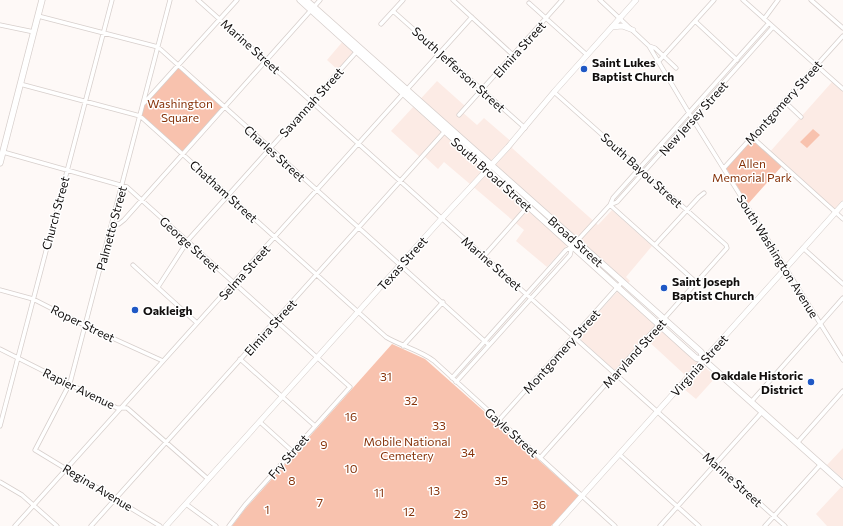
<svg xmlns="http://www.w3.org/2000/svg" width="843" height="526" viewBox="0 0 843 526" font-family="Commissioner,sans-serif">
	<rect width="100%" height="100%" fill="#fef9f7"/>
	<!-- built -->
	<path fill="#fcebe5" d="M344 40 357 51 339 71 327 60Z
		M437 81 465 106 461 111 477 125 484 118 514 144 512 148 598 225 612 210 652 246 626 277 630 281 621 292 716 377 696 399 678 384 685 375 645 338 615 371 577 336 626 282 575 237 547 267 516 241 524 230 444 162 438 169 423 155 421 158 391 131Z
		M832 82 843 91V201L833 212 768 154Z
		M843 448V479L827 465Z
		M843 485V526H827L816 514Z"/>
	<!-- green -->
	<path fill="#f8c2ae" d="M178 66 224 107 182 153 140 116 143 104Z
		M813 129 820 135 807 148 800 142Z
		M752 139 782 166 748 204 726 168Z
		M392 344 425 359 579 496 551 526H232L245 509Z"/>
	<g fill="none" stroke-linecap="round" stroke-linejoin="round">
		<defs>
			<path id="street" d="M198 0 785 526
				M453 0 513 55
				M600 0 649 46 692 118 843 360
				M743 0 843 89
				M811 0 843 28
				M529 3 587 55
				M393 11 525 128
				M38 16 158 47 489 345
				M764 19 778 0
				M695 21 737 60
				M381 24 403 0
				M0 25 34 32
				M649 46 655 48 676 68
				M658 62 714 0
				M20 84 140 116 386 337C401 346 420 350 434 361L615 526
				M784 101 801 117
				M144 103 237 0
				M459 115 562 0
				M752 137 843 219
				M3 152 127 187 350 387 245 505 229 526
				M724 168 843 36
				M610 205 617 202 773 27
				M610 205 697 283
				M112 222 119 224 124 220 320 0
				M655 245 699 197 704 193
				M803 248 843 284
				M484 256 529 205
				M133 265 197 323
				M158 287 189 239 358 50
				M0 290 33 299 88 327 163 361
				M403 346 443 302
				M0 349 117 408H127L208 479
				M240 359 315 426
				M452 378 566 250 572 247 577 241 610 205 613 198 769 23
				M456 382 570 255 572 247
				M751 402 843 298
				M499 420 622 282
				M260 422 292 451
				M0 426 112 0
				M797 443 843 391
				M619 454 699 526
				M540 458 727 248 726 245 554 92
				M0 482 22 495 57 526
				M186 504 216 526
				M15 526 472 17
				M91 526 446 130
				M160 526 35 450 70 383 170 0
				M660 526 762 412
				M765 526 821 464"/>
			<path id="secondary" d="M612 27 622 26 633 30
				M166 526 444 216 508 147 554 92 636 0
				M555 526 843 204"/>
			<path id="primary" d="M300 0 687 350 696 358 704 360
				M306 0 672 326 701 352 704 360 843 484
				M0 163 42 0"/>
		</defs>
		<!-- street casing -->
		<use href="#street" stroke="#d7cfcc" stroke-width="5"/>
		<!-- secondary casing -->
		<use href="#secondary" stroke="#d7cfcc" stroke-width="6"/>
		<!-- primary casing -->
		<use href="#primary" stroke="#d7cfcc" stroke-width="7"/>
		<!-- street -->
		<use href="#street" stroke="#fff" stroke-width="3.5"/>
		<!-- secondary -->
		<use href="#secondary" stroke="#fff" stroke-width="5"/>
		<!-- primary -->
		<use href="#primary" stroke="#fff" stroke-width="5.5"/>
	</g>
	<!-- markers -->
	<g fill="#1f58c5" stroke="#fff" stroke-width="1.5">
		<circle cx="584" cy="69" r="4"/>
		<circle cx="664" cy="288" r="4"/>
		<circle cx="135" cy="310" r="4"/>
		<circle cx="811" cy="382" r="4"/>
	</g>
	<g text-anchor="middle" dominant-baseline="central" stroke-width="3" stroke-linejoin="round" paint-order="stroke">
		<!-- street labels -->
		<g font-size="12" fill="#110e0d" stroke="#fff">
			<text transform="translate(251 46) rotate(42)">Marine Street</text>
			<text transform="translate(519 49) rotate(-48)">Elmira Street</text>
			<text transform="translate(459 69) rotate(42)">South Jefferson Street</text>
			<text transform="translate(311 102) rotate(-48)">Savannah Street</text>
			<text transform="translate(783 102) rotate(-48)">Montgomery Street</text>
			<text transform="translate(693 118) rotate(-48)">New Jersey Street</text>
			<text transform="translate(275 153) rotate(42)">Charles Street</text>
			<text transform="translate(642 170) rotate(42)">South Bayou Street</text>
			<text transform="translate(492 174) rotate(42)">South Broad Street</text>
			<text transform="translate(224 191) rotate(42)">Chatham Street</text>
			<text transform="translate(55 213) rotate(-75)">Church Street</text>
			<text transform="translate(111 228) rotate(-75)">Palmetto Street</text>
			<text transform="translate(576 241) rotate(42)">Broad Street</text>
			<text transform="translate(190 244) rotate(42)">George Street</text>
			<text transform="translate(778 256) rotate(58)">South Washington Avenue</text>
			<text transform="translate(402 263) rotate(-48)">Texas Street</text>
			<text transform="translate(492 263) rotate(41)">Marine Street</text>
			<text transform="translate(244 272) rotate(-48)">Selma Street</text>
			<text transform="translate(83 323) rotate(26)">Roper Street</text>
			<text transform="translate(270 327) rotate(-48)">Elmira Street</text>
			<text transform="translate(561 351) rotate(-48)">Montgomery Street</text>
			<text transform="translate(634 353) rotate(-48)">Maryland Street</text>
			<text transform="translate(699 365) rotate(-48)">Virginia Street</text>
			<text transform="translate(79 388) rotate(26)">Rapier Avenue</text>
			<text transform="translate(512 432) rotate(42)">Gayle Street</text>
			<text transform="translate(288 456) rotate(-49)">Fry Street</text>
			<text transform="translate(733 479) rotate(42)">Marine Street</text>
			<text transform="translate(98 487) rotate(31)">Regina Avenue</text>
		</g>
		<!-- poi labels -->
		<g font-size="12" font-weight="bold" fill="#110e0d" stroke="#fff" text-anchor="start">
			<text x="592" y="62">Saint Lukes<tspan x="592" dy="14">Baptist Church</tspan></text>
			<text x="672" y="281">Saint Joseph<tspan x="672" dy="14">Baptist Church</tspan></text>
			<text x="143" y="310">Oakleigh</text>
			<text x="803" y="375" text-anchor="end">Oakdale Historic<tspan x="803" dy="14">District</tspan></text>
		</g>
		<!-- park labels -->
		<g font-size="12" fill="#87330a" stroke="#fff">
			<text x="180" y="103">Washington<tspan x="180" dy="14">Square</tspan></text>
			<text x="752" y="163">Allen<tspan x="752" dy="14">Memorial Park</tspan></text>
			<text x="386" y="376">31</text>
			<text x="411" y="400">32</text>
			<text x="351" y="416">16</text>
			<text x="439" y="425">33</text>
			<text x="407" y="441">Mobile National<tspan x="407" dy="14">Cemetery</tspan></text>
			<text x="324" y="444">9</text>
			<text x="468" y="452">34</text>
			<text x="351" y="468">10</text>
			<text x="292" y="480">8</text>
			<text x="501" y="480">35</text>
			<text x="434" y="490">13</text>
			<text x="379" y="492">11</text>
			<text x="320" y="502">7</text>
			<text x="539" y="504">36</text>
			<text x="267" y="509">1</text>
			<text x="409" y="511">12</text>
			<text x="461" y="513">29</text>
		</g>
	</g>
</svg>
